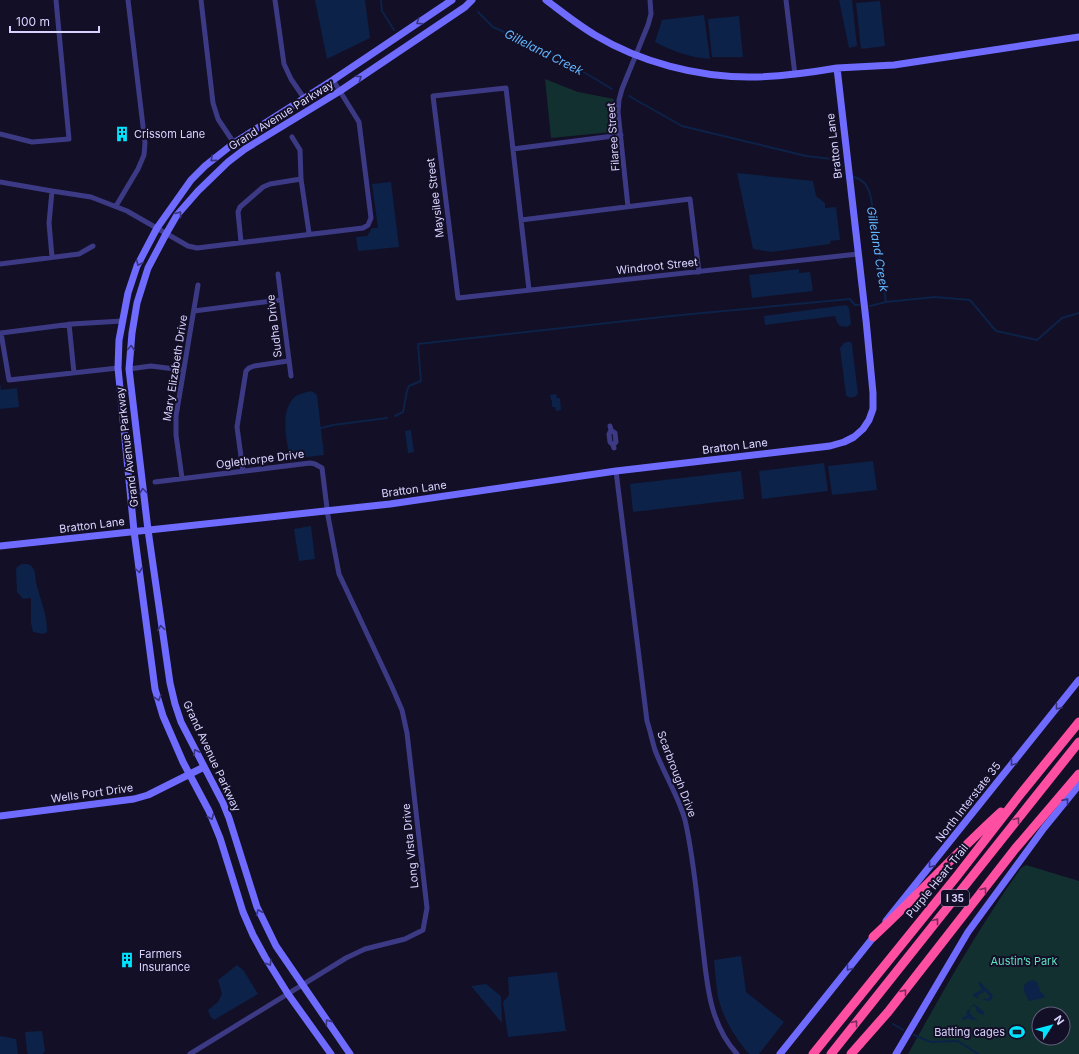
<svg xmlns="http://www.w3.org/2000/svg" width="1079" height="1054" viewBox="0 0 1079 1054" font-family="Inter,sans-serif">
	<rect width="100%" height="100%" fill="#130f26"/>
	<!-- green -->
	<path fill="#12302f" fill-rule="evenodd" d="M545 79 578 92 614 99C613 107 617 127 612 132L551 138Z
		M1026 865 1079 881V1054H908C943 991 979 927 1021 868ZM1039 1014H1063V1038H1039Z"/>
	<!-- water -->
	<path fill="#0c2248" d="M315 0H365L370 38 327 59Z
		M839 0H852L857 46 849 48Z
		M880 1 885 46 861 49 856 3Z
		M704 15 710 59C692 58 671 51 655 42L662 20Z
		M739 16 743 57H712L708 19Z
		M737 173 813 181 816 196 825 203V208L836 207 840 240 830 241V244L771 252 753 249Z
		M391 182 399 247 358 251 356 237 367 236 372 228H378L372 184Z
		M799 269V273L810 272 813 291 752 298 749 275Z
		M846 305 849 308 851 324 847 327 840 326 837 322 835 316 765 325 764 316Z
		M847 342H851L852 345 858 394C855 398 849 399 846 395L840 348 844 343Z
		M0 383 1 390 17 388 19 407 0 409Z
		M312 391 317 395 324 455 290 459C287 441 280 416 292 400 296 394 306 392 312 391Z
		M556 394 557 398H560L561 410 556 411 555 407H552V400H551L550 395Z
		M411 430 414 452 408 453 405 431Z
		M873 461 877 490 832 495 828 466Z
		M824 463 828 491 762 499 759 471Z
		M741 471 744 499 633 512 630 484Z
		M311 526 315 559 299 561 294 529Z
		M22 564C26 564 31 563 33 568 36 573 35 580 37 586 41 602 47 614 47 632L43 634 33 632 31 623V598L23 599 17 592 16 570 17 567Z
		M741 956 746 992 784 1022 759 1054H749C735 1038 723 1018 718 997 716 985 715 972 714 960Z
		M237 965 244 971 258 994 214 1020 210 1016 208 1010 218 1002 222 994 218 980Z
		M557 972 566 1031 508 1037 503 1002 509 995 508 977Z
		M1033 980 1037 982 1040 991 1045 996 1044 998 1029 1001C1024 992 1019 983 1033 980Z
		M979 982H981C984 988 991 991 993 997L990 1001 983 1000 984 998 988 999 990 996 985 991 977 996 979 999 973 996V994L982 990 979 985Z
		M486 984 501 996 502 1023 471 986Z
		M974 1004 984 1012V1014L982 1015 977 1012 975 1006H973L970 1008V1013L973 1017 978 1020H972L969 1018 962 1020V1018L967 1015 966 1012Z
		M42 1031 45 1051 43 1054H28L27 1052 25 1032Z
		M0 1036 16 1039 18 1054H0Z"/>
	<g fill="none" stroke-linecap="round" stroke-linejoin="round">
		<!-- stream -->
		<path stroke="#0c2248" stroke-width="2" d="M381 0 382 11 394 30
			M478 12 493 27 555 55 612 89
			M629 96 682 126 806 156 832 159 842 166
			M854 177C866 181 868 187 871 198L886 302 935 297 970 300 996 331 1037 340 1062 318 1079 313
			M870 306 886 302
			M395 416 403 412 407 391 409 386 421 381 418 344 671 316 850 299 855 305H859
			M321 428 333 425 387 418
			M893 1024 903 1030
			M914 1035 931 1042 958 1041 978 1054"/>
		<!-- street -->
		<path stroke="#3d3a85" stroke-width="5" d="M201 0 213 103 218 119 234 143
			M275 0 284 64 291 79 304 98
			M786 0 795 75
			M0 134 32 142 69 139 56 0
			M292 137 300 150 301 179 309 233
			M513 149 621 135
			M0 182 52 191 91 197 127 211 188 246 197 248 363 228 368 225 371 218 359 122 333 80
			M116 206 138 169 144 155 145 143 128 0
			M628 207 618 112 619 100 622 89 648 25 651 14 650 0
			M521 220 690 199 699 272
			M241 242 238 212 240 207 263 187 270 184 301 179
			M52 257 49 223 52 191
			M0 264 79 254 93 246
			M278 274 291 376
			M529 290 506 88 433 96 458 298 858 254
			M194 311 280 300
			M69 324 74 373
			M118 368 9 380 1 333 72 324 122 321
			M129 369 151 366 183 370
			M610 426 611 430 615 433 616 442 613 445 614 448
			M611 430 609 434 610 442 613 445
			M243 471 237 427 246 371 249 368 254 366 288 361
			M616 471 647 721C650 730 652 740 655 750 664 774 678 795 685 820 694 859 697 900 702 940 707 981 708 1022 737 1054
			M182 478 176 435V416L198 285
			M155 482 310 463 315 464 322 468 328 516 339 574 392 687 402 710 407 733 427 908 423 930 405 939 365 949 346 958 190 1054"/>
		<!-- secondary -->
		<path stroke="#6f6bff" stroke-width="7" d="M546 0C562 12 578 25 595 35 640 62 697 77 749 77 778 77 808 73 837 68
			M0 546 390 504 616 471 830 446 844 442 854 437 863 429 869 420 873 409V393L866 320 837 68 894 65 1079 37
			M0 816 134 799 148 795 204 767
			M886 921 1079 680
			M331 1054 288 994 265 957 253 935 243 912 220 838 209 811 183 762 163 716 155 689 134 531 118 368 119 340 128 293 137 266 157 228 191 180 205 166 234 143 333 80 452 0
			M350 1054 276 946 257 907 229 818 223 803 181 722 175 704 170 683 148 530 129 369 132 333 137 303 148 268 166 234 177 215 198 191 228 162 245 149 340 91 465 7 472 0
			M780 1054 876 934
			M896 1054 968 932 1044 828 1079 785"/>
		<!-- highway -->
		<path stroke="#ff4fa3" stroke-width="9" d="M873 937C917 896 957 852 1001 812
			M813 1054 957 876 1019 796 1079 722
			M831 1054 1079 742
			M851 1054 888 1012 1015 849 1079 774"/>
	</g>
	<!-- one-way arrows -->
	<defs><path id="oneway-chevron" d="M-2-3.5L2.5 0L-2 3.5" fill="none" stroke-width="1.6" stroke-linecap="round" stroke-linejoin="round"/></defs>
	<g stroke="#38347d">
		<use href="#oneway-chevron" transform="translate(419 22) rotate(146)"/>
		<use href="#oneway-chevron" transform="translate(359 78) rotate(-34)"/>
		<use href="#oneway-chevron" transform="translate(213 159) rotate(139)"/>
		<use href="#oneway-chevron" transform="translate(179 214) rotate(-53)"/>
		<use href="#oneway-chevron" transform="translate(139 263) rotate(114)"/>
		<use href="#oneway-chevron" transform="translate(131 348) rotate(-86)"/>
		<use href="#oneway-chevron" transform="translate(143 491) rotate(-97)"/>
		<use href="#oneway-chevron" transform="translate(139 570) rotate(83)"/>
		<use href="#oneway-chevron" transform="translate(161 628) rotate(-98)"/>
		<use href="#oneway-chevron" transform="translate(158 698) rotate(74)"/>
		<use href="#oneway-chevron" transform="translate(1058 707) rotate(129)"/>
		<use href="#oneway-chevron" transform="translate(196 752) rotate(-117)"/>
		<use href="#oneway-chevron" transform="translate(1013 763) rotate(128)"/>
		<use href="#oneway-chevron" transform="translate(1066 801) rotate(-51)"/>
		<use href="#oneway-chevron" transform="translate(211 817) rotate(67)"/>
		<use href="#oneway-chevron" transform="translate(931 865) rotate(130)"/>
		<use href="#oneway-chevron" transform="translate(259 912) rotate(-113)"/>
		<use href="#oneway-chevron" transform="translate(269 963) rotate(58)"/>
		<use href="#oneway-chevron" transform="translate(849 968) rotate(128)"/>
		<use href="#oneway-chevron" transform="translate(328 1022) rotate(-125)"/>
	</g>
	<g stroke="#7d2c5e">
		<use href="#oneway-chevron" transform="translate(1017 820) rotate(-52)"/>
		<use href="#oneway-chevron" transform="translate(984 890) rotate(-52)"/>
		<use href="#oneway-chevron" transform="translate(936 921) rotate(-52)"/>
		<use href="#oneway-chevron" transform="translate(904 992) rotate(-51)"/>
		<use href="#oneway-chevron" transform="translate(855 1023) rotate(-52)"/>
	</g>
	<!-- icons -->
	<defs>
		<symbol id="building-bare" viewBox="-9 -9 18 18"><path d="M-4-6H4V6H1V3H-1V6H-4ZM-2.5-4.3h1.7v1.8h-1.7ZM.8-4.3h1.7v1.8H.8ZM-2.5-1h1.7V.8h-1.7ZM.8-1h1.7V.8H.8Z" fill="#00e5ff" stroke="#130f26" stroke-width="2.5" paint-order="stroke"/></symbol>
		<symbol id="stadium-bare" viewBox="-9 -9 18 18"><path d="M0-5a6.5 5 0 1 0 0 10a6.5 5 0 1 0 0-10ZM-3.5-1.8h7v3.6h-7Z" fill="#00e5ff" stroke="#130f26" stroke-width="2.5" paint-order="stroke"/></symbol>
	</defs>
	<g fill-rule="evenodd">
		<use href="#building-bare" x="111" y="123" width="22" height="22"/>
		<use href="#building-bare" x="116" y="949" width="22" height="22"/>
		<use href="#stadium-bare" x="1006" y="1021" width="22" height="22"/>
	</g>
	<g text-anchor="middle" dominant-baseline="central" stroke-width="4" stroke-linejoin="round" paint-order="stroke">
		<!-- shield labels -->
		<rect fill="#130f26" stroke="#9e99be" stroke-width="1" x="941" y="890" width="28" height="16" rx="3"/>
		<g font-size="10" font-weight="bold" fill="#d9d4ff">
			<text x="955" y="898">I 35</text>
		</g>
		<!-- street labels -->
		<g font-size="11" fill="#d9d4ff" stroke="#130f26">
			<text transform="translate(281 115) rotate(-32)">Grand Avenue Parkway</text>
			<text transform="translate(613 137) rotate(-94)">Filaree Street</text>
			<text transform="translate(834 146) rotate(-97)">Bratton Lane</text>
			<text transform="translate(435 198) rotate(-97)">Maysilee Street</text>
			<text transform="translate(657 266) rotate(-6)">Windroot Street</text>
			<text transform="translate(274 326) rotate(-97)">Sudha Drive</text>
			<text transform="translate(175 368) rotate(-81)">Mary Elizabeth Drive</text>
			<text transform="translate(735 446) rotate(-7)">Bratton Lane</text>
			<text transform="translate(127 447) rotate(-97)">Grand Avenue Parkway</text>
			<text transform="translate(260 459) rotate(-7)">Oglethorpe Drive</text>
			<text transform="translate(414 489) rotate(-8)">Bratton Lane</text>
			<text transform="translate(92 525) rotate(-7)">Bratton Lane</text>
			<text transform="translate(212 756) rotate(65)">Grand Avenue Parkway</text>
			<text transform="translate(677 774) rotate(69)">Scarbrough Drive</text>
			<text transform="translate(92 793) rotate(-8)">Wells Port Drive</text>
			<text transform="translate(968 802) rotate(-52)">North Interstate 35</text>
			<text transform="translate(410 846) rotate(-96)">Long Vista Drive</text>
			<text transform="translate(937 881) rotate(-51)">Purple Heart Trail</text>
		</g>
		<!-- poi labels -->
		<g font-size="11" fill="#d9d4ff" stroke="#130f26" text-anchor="start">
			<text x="134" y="134">Crissom Lane</text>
			<text x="139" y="954">Farmers<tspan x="139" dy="13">Insurance</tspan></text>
			<text x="1005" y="1032" text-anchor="end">Batting cages</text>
		</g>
		<!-- park labels -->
		<g font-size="11" fill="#5fe0c0" stroke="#130f26">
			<text x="1024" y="961">Austin’s Park</text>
		</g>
		<!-- water labels -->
		<g font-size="12" font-style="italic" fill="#62b6ff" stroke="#130f26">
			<text transform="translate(544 52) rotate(27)">Gilleland Creek</text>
			<text transform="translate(878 249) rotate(81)">Gilleland Creek</text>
		</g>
	</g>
	<!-- north arrow -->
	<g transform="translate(1051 1026) rotate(54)"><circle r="19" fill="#130f26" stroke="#625e7d"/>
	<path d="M0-3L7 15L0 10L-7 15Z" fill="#00e5ff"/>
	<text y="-6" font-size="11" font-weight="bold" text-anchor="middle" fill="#d9d4ff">N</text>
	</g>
	<!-- scale -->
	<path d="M10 26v6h89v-6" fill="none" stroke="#d9d4ff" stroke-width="2"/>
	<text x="16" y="26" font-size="12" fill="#d9d4ff" stroke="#130f26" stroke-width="3" paint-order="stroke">100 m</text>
</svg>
